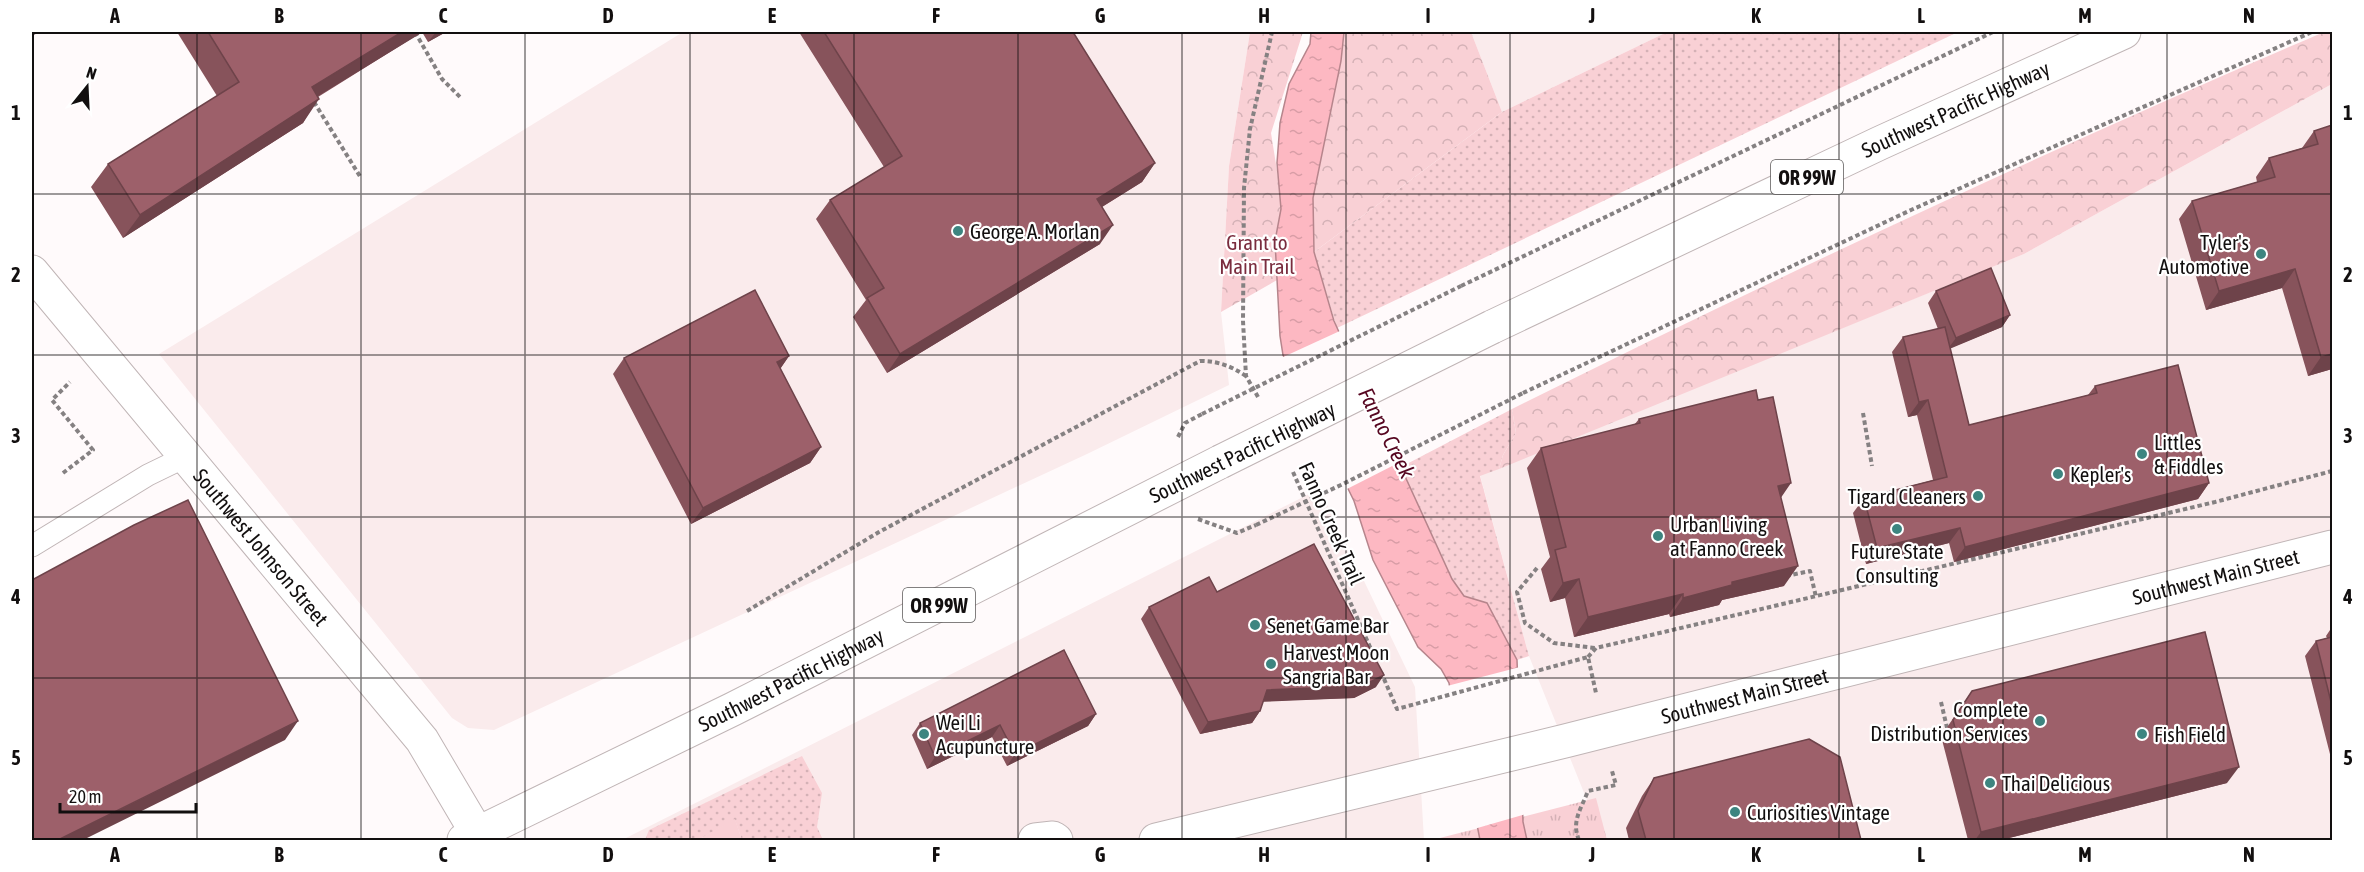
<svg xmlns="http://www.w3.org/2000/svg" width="2364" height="872" viewBox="0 0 2364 872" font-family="'Asap Condensed',sans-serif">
	<defs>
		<pattern id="grass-dots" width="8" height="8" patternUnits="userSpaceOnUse" patternTransform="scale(1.5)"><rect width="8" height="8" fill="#f9d0d5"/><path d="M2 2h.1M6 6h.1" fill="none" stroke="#d4b1b6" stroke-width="1.8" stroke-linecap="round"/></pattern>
		<pattern id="forest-crowns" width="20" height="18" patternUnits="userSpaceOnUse" patternTransform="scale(1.5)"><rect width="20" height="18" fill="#f9d0d5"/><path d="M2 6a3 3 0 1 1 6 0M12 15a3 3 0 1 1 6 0" fill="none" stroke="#d4b1b6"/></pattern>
		<pattern id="park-tufts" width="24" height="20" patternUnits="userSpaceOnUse" patternTransform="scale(1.5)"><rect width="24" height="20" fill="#f9d0d5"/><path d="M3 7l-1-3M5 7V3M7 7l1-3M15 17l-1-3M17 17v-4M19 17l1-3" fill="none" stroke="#d4b1b6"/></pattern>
		<pattern id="water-ripples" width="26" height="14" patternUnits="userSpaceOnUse" patternTransform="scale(1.5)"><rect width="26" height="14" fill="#fdb8c2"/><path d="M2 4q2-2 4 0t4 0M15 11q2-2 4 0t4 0" fill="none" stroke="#d89da6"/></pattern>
	</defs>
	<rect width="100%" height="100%" fill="#fffafb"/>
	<!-- built -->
	<path fill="#faebec" d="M683 32H1250L1229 166 1221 312 1229 385 1087 454 494 730 468 728 452 718 159 354Z
		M1471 32H1667L1502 112Z
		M2332 84V840H1603L1529 656 1480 475 2024 254Z
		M1317 490 1327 504 1415 687 1424 840H622Z"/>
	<!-- grass -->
	<path fill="url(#grass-dots)" d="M1667 32H1958L1337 328 1314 252 1502 112Z
		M1512 409 1516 433 1503 455 1499 469 1480 476 1529 656 1517 660 1487 603 1464 596 1452 579 1401 467Z
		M802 756 822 793 817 827 823 840H742L735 820 698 840H645L649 830Z"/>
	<!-- forest -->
	<path fill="url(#forest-crowns)" d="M1250 32H1303L1271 133 1293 271 1221 312 1229 166Z
		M1344 32H1471L1502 112 1314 252 1313 198 1341 61Z
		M2324 32H2332V84L2024 254 1499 469 1503 455 1516 433 1512 409C1779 276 2050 149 2324 32Z"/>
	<!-- park -->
	<path fill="url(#park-tufts)" d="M1596 798 1607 840H1432Z"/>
	<!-- garden -->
	<path fill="#f9d0d5" d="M735 819 742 840H698Z"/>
	<!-- water -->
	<path fill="url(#water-ripples)" stroke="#b6858c" stroke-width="1.5" d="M1311 32H1344L1341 61 1313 198 1314 252 1334 321 1452 579 1464 596 1487 603 1517 660 1523 822 1527 840H1480L1449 683 1441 669 1418 647 1391 595 1373 560 1354 501 1283 355 1280 336 1275 241 1281 209 1277 163 1280 123 1289 84 1310 44Z"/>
	<!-- pier -->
	<path fill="#fffafb" d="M1342 330 1402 461 1345 490 1281 358Z
		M1520 667 1526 814 1474 829 1447 686Z"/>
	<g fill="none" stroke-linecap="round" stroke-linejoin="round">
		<defs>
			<path id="service" d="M32 546 148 475 185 457"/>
			<g id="minor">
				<path id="s1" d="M32 272 422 740 477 833"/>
			</g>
			<g id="tertiary">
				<path d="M1035 840 1053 838 1056 840"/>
				<path id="s2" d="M1156 840 1565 741 2332 547"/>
			</g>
			<g id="trunk">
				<path id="s3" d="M1492 327 1880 143 2124 32"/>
				<path id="s4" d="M464 840 733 709 1220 462"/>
			</g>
		</defs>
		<!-- service casing -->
		<use href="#service" stroke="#c0b5b6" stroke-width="23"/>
		<!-- minor casing -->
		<use href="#minor" stroke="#c0b5b6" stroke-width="35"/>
		<!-- tertiary casing -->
		<use href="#tertiary" stroke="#c0b5b6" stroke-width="35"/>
		<!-- trunk casing -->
		<use href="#trunk" stroke="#c0b5b6" stroke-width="35"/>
		<!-- path -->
		<path stroke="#858182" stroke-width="4" stroke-dasharray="4.5 3" stroke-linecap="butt" d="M415 32 442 79 460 97
			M314 102 361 178
			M1461 286 1993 32
			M1523 393 1911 210 2312 32
			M1258 397 1246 376 1243 321 1244 188 1250 129 1272 32
			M1863 413 1872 466
			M1178 437 1185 423 1202 414
			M1293 472 1377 663
			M63 473 93 450 52 400 70 382
			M1198 519 1237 533 1256 525
			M1537 568 1517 592 1525 623 1554 643 1595 648
			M1786 576 1810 571 1816 597
			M747 611 879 532 1200 361C1218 361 1231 366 1246 376
			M1588 657 1596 648 2215 502 2332 471
			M1381 672 1397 709 1588 657 1596 693
			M1941 702 1948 732
			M1579 840C1571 822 1581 809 1588 791L1616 785 1612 771"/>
		<!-- service -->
		<use href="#service" stroke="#fff" stroke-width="21"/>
		<!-- minor -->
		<use href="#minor" stroke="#fff" stroke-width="33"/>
		<!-- tertiary -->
		<use href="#tertiary" stroke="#fff" stroke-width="33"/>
		<!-- trunk -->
		<use href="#trunk" stroke="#fff" stroke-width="33"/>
		<defs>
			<path id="trunk-bridge" d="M1220 462 1492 327"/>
		</defs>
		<!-- trunk-bridge casing -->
		<use href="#trunk-bridge" stroke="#c0b5b6" stroke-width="35" stroke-linecap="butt"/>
		<!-- path-bridge -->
		<path stroke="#858182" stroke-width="4" stroke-dasharray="4.5 3" stroke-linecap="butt" d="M1202 414 1461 286
			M1256 525 1343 484 1523 393"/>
		<!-- trunk-bridge -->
		<use href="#trunk-bridge" stroke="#fff" stroke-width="33"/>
	</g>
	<!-- wall -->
	<path fill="#87535b" d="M177 32H446L428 42 422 32 318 97 303 123 123 238 91 187 108 164 217 96Z
		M799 32H1073L1155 163 1142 182 1102 207 1100 244 887 373 853 317 866 300 816 219 830 200 884 167Z
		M2332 125V369L2308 376 2282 288 2206 310 2179 219 2192 201 2257 182 2256 177 2269 158 2302 148 2314 131Z
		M1936 291 2010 315 2002 327 1950 348 1969 425 2088 395 2095 386 2209 483 2198 499 1954 562 1949 543 1866 564 1853 513 1864 498 1933 480 1917 415 1908 417 1892 352 1903 337 1938 329 1928 303Z
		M789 356 780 369 821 447 810 463 691 524 613 374 624 358Z
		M1639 419 1780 498 1784 586 1722 600 1719 605 1670 617 1669 614 1574 637 1565 598 1550 602 1541 569 1550 557 1527 468 1541 448 1634 425Z
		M1217 592 1376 687 1354 698 1263 701 1260 711 1252 723 1200 734 1141 619 1149 607Z
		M2332 627V762L2305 656 2316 641 2327 638 2326 636Z
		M1972 691 2227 783 2001 840H1968L1941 736Z
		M1096 714 1088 726 1007 766 992 737 927 769 912 735 920 723Z
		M1654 778 1861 840H1629L1626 828 1642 796Z"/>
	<!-- shaded-wall -->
	<path fill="#6e434a" d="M32 32H39L32 36Z
		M402 32H423L295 110 312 87Z
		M436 32H446L428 42Z
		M319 99 303 123 123 238 140 215Z
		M1155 163 1142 182 1084 218 1097 199Z
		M1113 225 1100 244 887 373 900 354Z
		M2295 269 2282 288 2206 310 2219 291Z
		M2010 315 2002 327 1947 350 1956 338Z
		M2332 354V369L2308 376 2321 357Z
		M789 356 778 372 777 362Z
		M1928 400 1917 415 1908 417 1919 402Z
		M821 447 810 463 691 524 703 508Z
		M1791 483 1778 502V486Z
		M2209 483 2198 499 1954 562 1965 547Z
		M1960 528 1949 543 1866 564 1877 548Z
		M1798 566 1784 586 1722 600 1719 605 1670 617 1683 598 1732 582Z
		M1579 579 1565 598 1550 602 1563 583Z
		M1683 594 1669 614 1574 637 1588 617Z
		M1384 675 1376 687 1354 698 1258 702 1267 690Z
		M1260 711 1252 723 1200 734 1208 722Z
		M1096 714 1088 726 1007 766 1015 754Z
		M298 721 285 740 83 840H58Z
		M1000 725 992 737 927 769 935 757Z
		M2239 767 2227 783 2001 840H1975L1981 832Z"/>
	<!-- building -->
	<path fill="#9d606a" stroke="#6e434a" stroke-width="1.5" d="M208 32H402L312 87 319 99 140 215 108 164 239 82Z
		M824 32H1073L1155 163 1097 199 1113 225 900 354 867 298 884 288 830 200 902 156Z
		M2332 125V354L2321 357 2295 269 2219 291 2192 201 2275 177 2269 158 2318 144 2314 131Z
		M1991 268 2010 315 1956 338 1936 291Z
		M755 290 789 356 777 362 821 447 703 508 624 358Z
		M1945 327 1969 425 2097 393 2095 386 2178 365 2209 483 1965 547 1960 528 1877 548 1864 498 1947 477 1928 400 1919 402 1903 337Z
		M1756 390 1758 400 1773 397 1791 483 1778 486 1798 566 1732 582V585L1683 598V594L1588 617 1579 579 1563 583 1555 550 1566 547 1541 448 1640 423 1639 419Z
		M188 500 298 721 58 840H32V580L134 525Z
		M1314 544 1384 675 1362 686 1267 690 1260 711 1208 722 1149 607 1209 577 1217 592Z
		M2205 632 2239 767 1981 832 1953 720 1972 691Z
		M2332 637V706L2316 641Z
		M1064 650 1096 714 1015 754 1000 725 935 757 920 723Z
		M1809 739 1840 757 1861 840H1646L1638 811 1654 778Z"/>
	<!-- grid -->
	<path fill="none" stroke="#120f0f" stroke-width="1.5" stroke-opacity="0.55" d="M197 32V840M361 32V840M525 32V840M690 32V840M854 32V840M1018 32V840M1182 32V840M1346 32V840M1510 32V840M1674 32V840M1839 32V840M2003 32V840M2167 32V840M32 194H2332M32 355H2332M32 517H2332M32 678H2332"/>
	<!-- markers -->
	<g fill="#3d8580" stroke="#fff" stroke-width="2">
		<circle cx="958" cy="231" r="6"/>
		<circle cx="2261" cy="254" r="6"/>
		<circle cx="2142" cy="454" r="6"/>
		<circle cx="2058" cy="474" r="6"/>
		<circle cx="1978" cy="496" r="6"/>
		<circle cx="1897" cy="529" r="6"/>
		<circle cx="1658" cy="536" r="6"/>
		<circle cx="1255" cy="625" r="6"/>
		<circle cx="1271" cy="664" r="6"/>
		<circle cx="2040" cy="721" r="6"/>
		<circle cx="924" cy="734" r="6"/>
		<circle cx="2142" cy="734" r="6"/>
		<circle cx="1990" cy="783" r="6"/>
		<circle cx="1735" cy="812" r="6"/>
	</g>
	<g text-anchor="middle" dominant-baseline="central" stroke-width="4.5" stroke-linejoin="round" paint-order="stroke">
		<!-- shield labels -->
		<g fill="#fff" stroke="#595757" stroke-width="1.5">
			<rect x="1771" y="160" width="72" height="34" rx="4.5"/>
			<rect x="903" y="588" width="72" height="34" rx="4.5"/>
		</g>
		<g font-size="20" font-weight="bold" fill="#120f0f">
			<text x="1807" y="177">OR 99W</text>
			<text x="939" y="605">OR 99W</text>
		</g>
		<!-- street labels -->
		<g font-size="21" fill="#120f0f" stroke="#fff">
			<text stroke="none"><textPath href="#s3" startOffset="512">Southwest Pacific Highway</textPath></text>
			<text transform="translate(1242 452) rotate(-26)">Southwest Pacific Highway</text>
			<text transform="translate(1332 523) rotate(66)">Fanno Creek Trail</text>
			<text stroke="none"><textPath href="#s1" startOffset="358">Southwest Johnson Street</textPath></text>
			<text stroke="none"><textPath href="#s2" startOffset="1092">Southwest Main Street</textPath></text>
			<text stroke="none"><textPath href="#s4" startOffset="364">Southwest Pacific Highway</textPath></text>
			<text stroke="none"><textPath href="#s2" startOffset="606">Southwest Main Street</textPath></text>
		</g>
		<!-- poi labels -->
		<g font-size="21" fill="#120f0f" stroke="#fff" text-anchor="start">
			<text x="970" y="231">George A. Morlan</text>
			<text x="2249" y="242" text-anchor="end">Tyler's<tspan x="2249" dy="24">Automotive</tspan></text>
			<text x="2154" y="442">Littles<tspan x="2154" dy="24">&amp; Fiddles</tspan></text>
			<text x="2070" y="474">Kepler's</text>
			<text x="1966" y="496" text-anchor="end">Tigard Cleaners</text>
			<text x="1670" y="524">Urban Living<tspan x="1670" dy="24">at Fanno Creek</tspan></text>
			<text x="1897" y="551" text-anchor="middle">Future State<tspan x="1897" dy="24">Consulting</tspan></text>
			<text x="1267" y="625">Senet Game Bar</text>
			<text x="1283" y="652">Harvest Moon<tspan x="1283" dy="24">Sangria Bar</tspan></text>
			<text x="2028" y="709" text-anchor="end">Complete<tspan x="2028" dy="24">Distribution Services</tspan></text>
			<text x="936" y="722">Wei Li<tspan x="936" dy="24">Acupuncture</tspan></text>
			<text x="2154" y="734">Fish Field</text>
			<text x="2002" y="783">Thai Delicious</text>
			<text x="1747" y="812">Curiosities Vintage</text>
		</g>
		<!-- park labels -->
		<g font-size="21" fill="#7a2c3e" stroke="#fff">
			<text x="1257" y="242">Grant to<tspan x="1257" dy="24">Main Trail</tspan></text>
		</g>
		<!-- water labels -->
		<g font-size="22" font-style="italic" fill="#560620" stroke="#fff">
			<text transform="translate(1387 433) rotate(63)">Fanno Creek</text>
		</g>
	</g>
	<!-- border -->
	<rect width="2364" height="872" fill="none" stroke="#ffffff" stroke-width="66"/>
	<!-- north arrow -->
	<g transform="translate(87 87) rotate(18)" stroke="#ffffff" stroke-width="4.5" paint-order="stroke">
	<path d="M0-4.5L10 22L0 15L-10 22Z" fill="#120f0f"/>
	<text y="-9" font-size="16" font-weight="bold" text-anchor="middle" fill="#120f0f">N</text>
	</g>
	<!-- scale -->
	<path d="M60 803v9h136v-9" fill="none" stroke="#120f0f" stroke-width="3"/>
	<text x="69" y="803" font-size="18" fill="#120f0f" stroke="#ffffff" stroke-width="4.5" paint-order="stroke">20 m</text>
	<rect x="33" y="33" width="2298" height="806" fill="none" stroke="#120f0f" stroke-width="2"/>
	<g font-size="20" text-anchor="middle" font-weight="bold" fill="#120f0f">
		<text x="115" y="23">A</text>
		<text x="279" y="23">B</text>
		<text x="443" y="23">C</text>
		<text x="608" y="23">D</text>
		<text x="772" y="23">E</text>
		<text x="936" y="23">F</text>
		<text x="1100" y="23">G</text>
		<text x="1264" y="23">H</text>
		<text x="1428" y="23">I</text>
		<text x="1592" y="23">J</text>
		<text x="1756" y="23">K</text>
		<text x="1921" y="23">L</text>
		<text x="2085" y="23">M</text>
		<text x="2249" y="23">N</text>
		<text x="16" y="120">1</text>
		<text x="2348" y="120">1</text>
		<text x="16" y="282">2</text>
		<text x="2348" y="282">2</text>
		<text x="16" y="443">3</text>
		<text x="2348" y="443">3</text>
		<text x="16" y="604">4</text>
		<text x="2348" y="604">4</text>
		<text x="16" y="765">5</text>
		<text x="2348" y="765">5</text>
		<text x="115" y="862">A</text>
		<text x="279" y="862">B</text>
		<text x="443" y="862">C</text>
		<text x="608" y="862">D</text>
		<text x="772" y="862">E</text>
		<text x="936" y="862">F</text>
		<text x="1100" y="862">G</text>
		<text x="1264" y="862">H</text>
		<text x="1428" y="862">I</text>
		<text x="1592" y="862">J</text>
		<text x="1756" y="862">K</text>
		<text x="1921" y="862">L</text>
		<text x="2085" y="862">M</text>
		<text x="2249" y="862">N</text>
	</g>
</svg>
